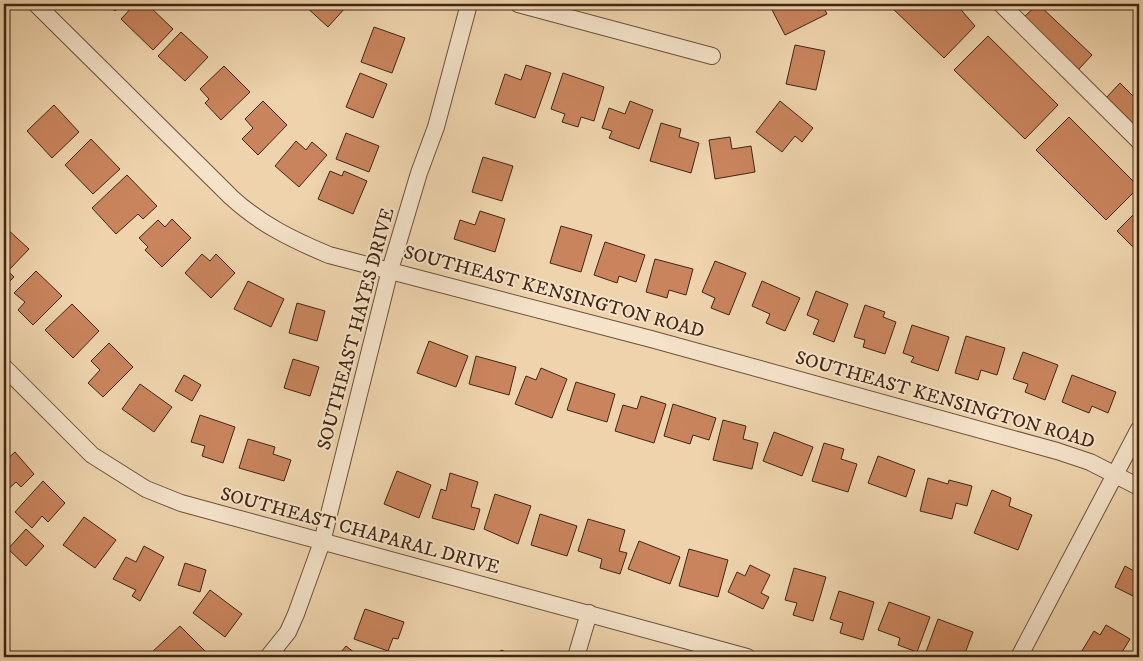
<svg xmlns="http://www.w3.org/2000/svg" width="1143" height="661" viewBox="0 0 1143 661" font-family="'IM FELL DW Pica',serif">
	<rect width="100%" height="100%" fill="#eed3ac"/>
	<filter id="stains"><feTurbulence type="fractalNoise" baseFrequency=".004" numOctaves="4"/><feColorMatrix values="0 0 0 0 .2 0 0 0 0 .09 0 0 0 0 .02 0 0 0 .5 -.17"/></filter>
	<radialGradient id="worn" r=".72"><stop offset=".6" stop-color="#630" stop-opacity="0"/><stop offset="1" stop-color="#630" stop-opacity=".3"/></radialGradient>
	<!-- building -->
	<path fill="#c9845d" stroke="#412613" d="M107 4H123L115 11Z
		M135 4H147L173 29 153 50 121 19Z
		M303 4H342L346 7 328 27Z
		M769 4H822L827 14 785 35Z
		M888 4H956L975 26 944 58Z
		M1038 4 1092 55 1078 70 1024 17Z
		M374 27 405 38 392 73 361 62Z
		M181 32 208 57 185 81 158 56Z
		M988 36 1058 105 1025 139 954 70Z
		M795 45 825 51 816 90 786 84Z
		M526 65 551 73 535 118 495 104 505 74 521 80Z
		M224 66 250 92 221 120 205 103 209 99 200 89Z
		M360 73 387 84 373 118 346 107Z
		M563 73 604 87 594 121 581 117 578 127 562 122 565 114 551 109Z
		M1120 83 1139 102V130L1106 98Z
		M263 101 287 125 258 155 242 139 253 128 245 119Z
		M630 101 653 110 639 149 609 138 612 131 602 128 609 108 625 114Z
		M780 101 813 128 802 142 795 136 782 152 756 132Z
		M54 105 79 132 52 158 27 131Z
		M1069 117 1139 187 1106 220 1036 150Z
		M661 123 681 129 679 137 699 143 691 173 650 161Z
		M346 133 379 146 369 172 336 159Z
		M730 137 732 149 751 146 755 172 715 179 709 140Z
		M91 139 120 169 93 194 65 165Z
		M296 141 306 150 312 142 327 155 299 187 275 166Z
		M483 157 513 166 502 201 472 192Z
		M330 171 342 176 344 171 367 181 353 214 318 199Z
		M127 175 157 206 143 219 138 214 116 234 92 208Z
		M1139 209V253L1117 231Z
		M480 211 505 219 495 252 454 239 460 220 475 225Z
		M172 219 191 238 162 267 145 250 148 247 139 238 158 220 165 227Z
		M561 226 592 235 581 272 550 263Z
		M6 228 29 249 8 271 14 277 4 287V230Z
		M605 242 645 255 636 282 619 276 617 283 594 275Z
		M202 254 210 261 216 254 235 273 211 298 185 273Z
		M655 259 693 269 686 295 669 290 667 298 646 292Z
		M715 261 746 273 729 315 711 308 715 298 702 292Z
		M36 271 62 296 33 325 18 310 25 302 14 293Z
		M248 281 284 299 271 327 234 309Z
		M762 281 800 298 785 331 766 323 770 314 752 306Z
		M816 291 848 304 834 342 813 334 819 320 807 315Z
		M297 303 325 311 317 341 289 333Z
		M72 304 99 331 73 358 45 330Z
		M865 305 885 312 883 317 896 322 885 354 863 347 865 340 854 337Z
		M912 325 949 337 938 371 911 362 914 357 903 353Z
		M966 336 1005 348 997 375 981 370 978 380 955 373Z
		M429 341 468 356 456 387 417 373Z
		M109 343 133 367 103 397 88 383 100 370 91 361Z
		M1023 352 1058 365 1045 400 1025 392 1028 384 1013 379Z
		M476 356 516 367 509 395 469 384Z
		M293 359 319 367 310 396 284 388Z
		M541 368 567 379 552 418 515 404 526 376 536 380Z
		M184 375 201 385 192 401 175 391Z
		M1072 375 1116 392 1108 413 1092 406 1089 413 1062 402Z
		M576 382 615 394 607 422 567 410Z
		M140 384 172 407 154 432 122 409Z
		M641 396 666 404 654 443 615 431 623 405 637 409Z
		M673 404 716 418 709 440 693 435 690 444 664 436Z
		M200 415 235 427 223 463 202 456 205 446 191 442Z
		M723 420 746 426 743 439 758 443 752 469 713 460Z
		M774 432 813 447 802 476 763 461Z
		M248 439 275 447 273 454 291 460 284 481 239 468Z
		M824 443 844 449 841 459 857 464 848 492 812 481Z
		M15 452 34 474 21 487 16 482 4 493V458L6 460Z
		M878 456 915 470 906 497 868 483Z
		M397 471 431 485 419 518 384 504Z
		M450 473 478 482 471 507 480 509 474 530 432 518 441 489 446 491Z
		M928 478 948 484 949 480 972 486 967 506 956 503 952 519 920 511Z
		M43 481 65 503 48 522 42 516 32 528 15 512Z
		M992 490 1011 498 1009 506 1032 515 1018 550 974 533Z
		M495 494 531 506 518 544 484 529Z
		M540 514 577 526 567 556 531 545Z
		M84 517 116 540 95 568 63 545Z
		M588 519 625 530 619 551 627 553 620 574 600 568 602 559 578 551Z
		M26 529 44 546 26 566 8 549Z
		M639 541 680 557 670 584 628 569Z
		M144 546 164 557 140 601 132 596 136 590 113 579 126 557 136 562Z
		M689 549 728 560 718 597 679 586Z
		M185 563 206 570 200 592 178 585Z
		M750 565 770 575 761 593 769 597 763 609 728 592 737 572 745 576Z
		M1125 566 1139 574V599L1115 587Z
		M794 568 826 577 813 621 793 615 797 603 785 600Z
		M210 590 242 614 225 637 193 613Z
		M839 591 874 602 863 640 840 633 843 623 830 619Z
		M889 602 930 617 917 652 898 645 900 638 878 630Z
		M365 609 404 622 398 639 393 638 388 651 354 639Z
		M938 619 973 632 964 656 957 653 955 657H940L926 652Z
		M1106 625 1130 639 1119 657H1086L1080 654 1094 631 1100 635Z
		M180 626 206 652 200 657H155L151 653Z
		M346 646 360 657H337Z
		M501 650 518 657H499Z"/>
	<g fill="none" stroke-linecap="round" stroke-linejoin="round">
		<defs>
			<path id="street" d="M36 4 231 197C260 224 293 240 329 255L651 339 1057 451 1090 462 1139 487
				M518 4 712 56
				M1001 4 1139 141
				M4 367 92 455 146 489 181 503 747 657
				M268 657 288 632 296 614 322 542 390 270 419 173 436 127 469 4
				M576 657 589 613
				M1019 657 1139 429"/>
		</defs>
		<!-- street casing -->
		<use href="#street" stroke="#6c5139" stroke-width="18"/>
		<!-- street -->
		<use href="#street" stroke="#f4e2c9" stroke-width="16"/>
	</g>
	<g text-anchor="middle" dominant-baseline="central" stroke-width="4" stroke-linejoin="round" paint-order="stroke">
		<!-- street labels -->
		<g font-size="19" fill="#412613" stroke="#f4e2c9">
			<text transform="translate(554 292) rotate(15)">SOUTHEAST KENSINGTON ROAD</text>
			<text transform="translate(356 329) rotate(-75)">SOUTHEAST HAYES DRIVE</text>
			<text transform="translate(945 400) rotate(16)">SOUTHEAST KENSINGTON ROAD</text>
			<text transform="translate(360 531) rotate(15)">SOUTHEAST CHAPARAL DRIVE</text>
		</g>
	</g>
	<!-- margin -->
	<rect width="1143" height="661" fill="none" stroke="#eed3ac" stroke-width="20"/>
	<rect x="5" y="5" width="1133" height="651" fill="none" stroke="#412613" stroke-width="2.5"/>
	<rect x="10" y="10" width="1123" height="641" fill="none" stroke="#412613"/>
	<rect width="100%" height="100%" filter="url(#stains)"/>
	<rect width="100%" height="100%" fill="url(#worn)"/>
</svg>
